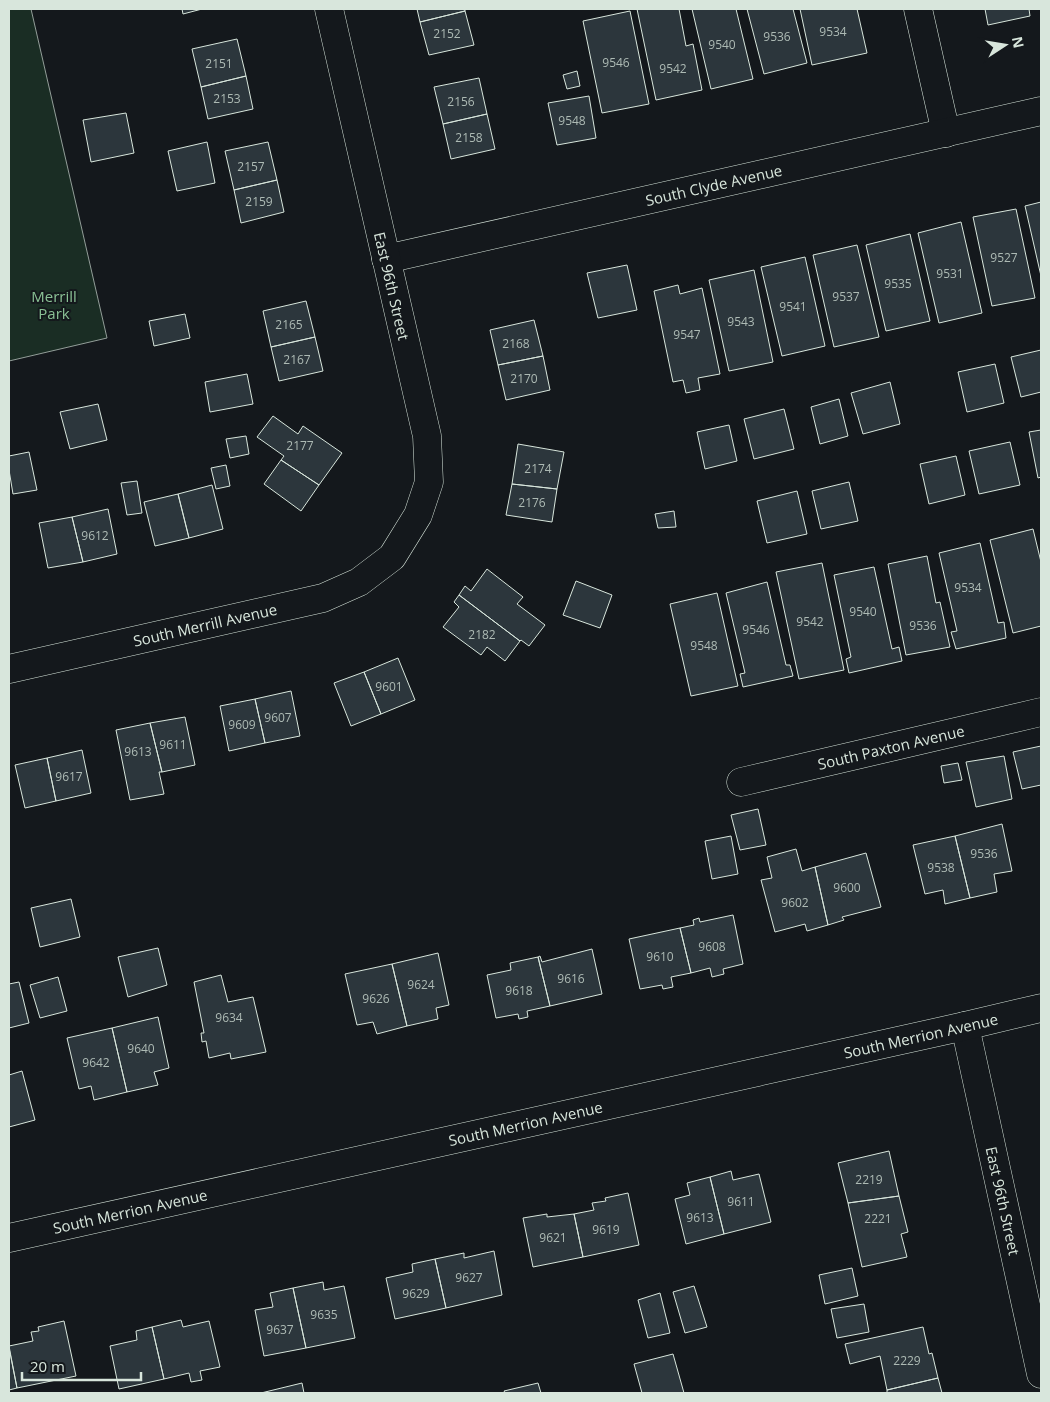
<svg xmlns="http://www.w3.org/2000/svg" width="1050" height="1402" viewBox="0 0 1050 1402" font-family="'Open Sans',sans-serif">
	<rect width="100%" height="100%" fill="#14181c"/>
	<!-- green -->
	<path fill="#1a2d24" stroke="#939e99" d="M9 9H31L107 338 9 361Z"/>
	<!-- building -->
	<path fill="#2c363c" stroke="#d8e6dc" d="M182 9H202L183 14Z
		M417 9H465V11L420 22Z
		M637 9H679L686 46 693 44 702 90 656 100Z
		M692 9H736L753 79 711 89Z
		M747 9H793L807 63 764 74Z
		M800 9H857L867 53 812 65Z
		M985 9H1029L1030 16 988 25Z
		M465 11 474 45 429 55 420 22Z
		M630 11 649 104 602 113 583 21Z
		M237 39 246 76 201 87 192 49Z
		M577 71 580 86 567 89 563 75Z
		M246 76 253 109 208 119 201 87Z
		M479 78 487 114 443 124 434 87Z
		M589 96 596 138 557 145 548 103Z
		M126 113 134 153 91 162 83 120Z
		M487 114 495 149 451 159 443 124Z
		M207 142 215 183 177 191 168 151Z
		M268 142 277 180 234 190 225 151Z
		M277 180 284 212 241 223 234 190Z
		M1041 202V276L1025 206Z
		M1016 209 1035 298 992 306 973 217Z
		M961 222 982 313 939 323 918 233Z
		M910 234 930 321 886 331 866 245Z
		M857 245 879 337 834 347 813 255Z
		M805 257 825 346 782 356 761 267Z
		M627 265 637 310 598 318 587 273Z
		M754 270 773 362 729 371 709 280Z
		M678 285 680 294 702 288 720 374 698 378 700 390 686 393 683 380 673 382 654 291Z
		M306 301 315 337 271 347 263 311Z
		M185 314 190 338 154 346 149 321Z
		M534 320 543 356 498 365 490 330Z
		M315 337 323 371 279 381 271 347Z
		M1041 350V392L1021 397 1011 357Z
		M543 356 550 390 506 400 498 365Z
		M995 364 1004 403 967 412 958 372Z
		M247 374 253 404 210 412 205 382Z
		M890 382 900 424 863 434 851 393Z
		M839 399 848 436 820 444 811 407Z
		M98 404 107 440 70 449 60 412Z
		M784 409 794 449 754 459 744 419Z
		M273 416 298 434 303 426 342 453 319 485 281 460 284 456 257 437Z
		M729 425 737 461 705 469 697 432Z
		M1041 430V477L1038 478 1029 432Z
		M246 436 249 454 230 458 226 439Z
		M1010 442 1020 485 979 494 969 451Z
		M518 444 564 452 557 489 512 484Z
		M29 452 37 490 13 494 9 470V456Z
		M956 456 965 495 929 504 920 464Z
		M281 460 319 485 301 511 264 484Z
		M226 465 230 486 216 489 211 468Z
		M137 481 142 513 127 515 121 483Z
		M849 482 858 521 821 529 812 491Z
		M512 484 557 489 552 522 506 515Z
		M212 485 223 529 189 538 178 494Z
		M797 491 807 534 767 543 757 501Z
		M178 494 189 538 155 546 144 502Z
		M108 509 117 554 83 562 72 517Z
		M674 511 676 527 658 528 655 514Z
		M72 517 83 562 48 568 39 523Z
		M1033 529 1041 562V626L1013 633 990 540Z
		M980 543 998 623 1004 622 1006 638 956 649 951 632 957 631 939 553Z
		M927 556 936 603 940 602 950 647 906 655 888 564Z
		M822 563 844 670 799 679 776 572Z
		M874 567 892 649 899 647 902 661 849 673 846 659 851 657 834 575Z
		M487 569 523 597 517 604 545 625 529 646 521 640 520 641 459 595 465 586 471 591Z
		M576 581 612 595 600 628 563 615Z
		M767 582 786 665H790L793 676 743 687 740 674 745 673 726 593Z
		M717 593 738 686 691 696 670 604Z
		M459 595 520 641 505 661 487 647 481 655 443 627 459 607 454 602Z
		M398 658 415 700 381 714 364 672Z
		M364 672 381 714 351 726 334 683Z
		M291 691 300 736 265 743 255 699Z
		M255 699 265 743 229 751 220 706Z
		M185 717 195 765 162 772 150 723Z
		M150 723 162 772H159L164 794 130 800 116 730Z
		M1041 746V785L1022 789 1013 752Z
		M82 750 91 793 56 801 47 758Z
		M1004 756 1012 799 976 807 966 762Z
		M47 758 56 801 25 808 15 765Z
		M958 763 962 780 944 783 941 766Z
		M758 809 766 845 740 850 731 815Z
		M1002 824 1012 871 994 874 997 892 970 898 955 836Z
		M731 836 738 874 712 879 705 841Z
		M955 836 970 898 945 904 943 890 925 894 913 845Z
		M796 849 802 871 815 867 828 925 807 931 805 924 775 932 761 880 772 878 767 857Z
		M866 853 881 907 842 917 844 920 828 925 815 867Z
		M71 899 80 937 40 947 31 908Z
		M733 915 743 964 723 969 724 974 712 977 710 968 691 973 680 928 694 925 693 920 699 918 700 922Z
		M680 928 691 973 671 977 673 987 663 989 662 985 640 989 629 939Z
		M158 948 167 985 128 997 118 957Z
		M592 949 602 994 550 1006 538 957 540 956 542 962Z
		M438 953 449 1005 436 1008 438 1019 407 1026 392 964Z
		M538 957 550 1006 527 1011 528 1017 519 1019 518 1014 496 1018 487 975 511 970 510 963Z
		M392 964 407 1026 377 1034 373 1022 357 1025 345 974Z
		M221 975 228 1002 253 997 266 1052 231 1059 230 1053 209 1058 206 1041 202 1042 201 1033H204L194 982Z
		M58 977 67 1011 40 1018 30 985Z
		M19 982 29 1023 9 1028V984Z
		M158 1017 169 1068 154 1072 158 1085 127 1092 112 1028Z
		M112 1028 127 1092 94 1100 91 1086 79 1089 67 1038Z
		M22 1071 35 1120 9 1127V1075Z
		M889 1151 899 1196 848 1203 838 1163Z
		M731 1171 733 1180 759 1174 771 1222 724 1234 710 1177Z
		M710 1177 724 1234 686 1244 675 1199 690 1195 687 1183Z
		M628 1193 639 1245 583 1257 574 1214 594 1210 592 1203 606 1201 605 1198Z
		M899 1196 908 1232 901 1234 907 1257 862 1267 848 1203Z
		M547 1214V1217L574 1214 583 1257 533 1267 523 1218Z
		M494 1251 502 1295 446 1308 435 1259 464 1253V1258Z
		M435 1259 446 1308 395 1319 386 1278 413 1272 412 1264Z
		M852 1268 858 1296 825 1304 819 1275Z
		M323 1282 324 1290 344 1286 355 1338 306 1348 293 1288Z
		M694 1286 707 1327 685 1333 673 1292Z
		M293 1288 306 1348 264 1356 255 1310 273 1307 270 1293Z
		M660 1293 670 1333 648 1338 638 1300Z
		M864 1304 869 1332 837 1338 831 1309Z
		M181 1320 183 1327 209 1321 220 1367 200 1371 202 1380 191 1382 189 1373 164 1379 152 1327Z
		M64 1321 76 1376 17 1388 9 1346 33 1341 31 1332 39 1331 38 1327Z
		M152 1327 164 1379 119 1389 110 1346 137 1340 136 1331Z
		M923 1327 929 1354 932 1353 938 1378 887 1390 880 1356 850 1364 845 1344Z
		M9 1348 17 1388 9 1390Z
		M673 1354 684 1393H642L634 1364Z
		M938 1378 942 1393H887V1390Z
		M302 1383 304 1393H261Z
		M538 1383 541 1393H505L504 1391Z"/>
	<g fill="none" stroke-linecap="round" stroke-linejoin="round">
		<defs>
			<g id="street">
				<path d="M918 9 946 133"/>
				<path id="s1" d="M386 259 1041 111"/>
				<path id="s2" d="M9 669 323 598 359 582 392 557 418 515 429 482 427 436 329 9"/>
				<path id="s3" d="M741 782 1041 712"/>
				<path id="s4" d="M965 1026 1041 1374"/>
				<path id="s5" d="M9 1238 965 1026 1041 1008"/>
			</g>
		</defs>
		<!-- street casing -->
		<use href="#street" stroke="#d8e6dc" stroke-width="29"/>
		<!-- street -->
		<use href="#street" stroke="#14181c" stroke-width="28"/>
	</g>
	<g text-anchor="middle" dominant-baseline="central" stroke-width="4" stroke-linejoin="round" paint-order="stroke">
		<!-- number labels -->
		<g font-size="12" fill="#adbab4">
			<text x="833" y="31">9534</text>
			<text x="447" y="33">2152</text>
			<text x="777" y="36">9536</text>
			<text x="722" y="44">9540</text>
			<text x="616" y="62">9546</text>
			<text x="219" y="63">2151</text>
			<text x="673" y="68">9542</text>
			<text x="227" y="98">2153</text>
			<text x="461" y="101">2156</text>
			<text x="572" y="120">9548</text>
			<text x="469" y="137">2158</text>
			<text x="251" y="166">2157</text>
			<text x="259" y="201">2159</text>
			<text x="1004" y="257">9527</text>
			<text x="950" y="273">9531</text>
			<text x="898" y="283">9535</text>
			<text x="846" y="296">9537</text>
			<text x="793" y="306">9541</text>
			<text x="741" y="321">9543</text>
			<text x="289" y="324">2165</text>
			<text x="687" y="334">9547</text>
			<text x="516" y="343">2168</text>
			<text x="297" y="359">2167</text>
			<text x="524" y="378">2170</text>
			<text x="300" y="445">2177</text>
			<text x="538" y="468">2174</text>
			<text x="532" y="502">2176</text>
			<text x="95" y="535">9612</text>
			<text x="968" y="587">9534</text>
			<text x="863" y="611">9540</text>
			<text x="810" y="621">9542</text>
			<text x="923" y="625">9536</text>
			<text x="756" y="629">9546</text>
			<text x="482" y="634">2182</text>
			<text x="704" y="645">9548</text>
			<text x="389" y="686">9601</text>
			<text x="278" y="717">9607</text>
			<text x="242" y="724">9609</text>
			<text x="173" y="744">9611</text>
			<text x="138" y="751">9613</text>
			<text x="69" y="776">9617</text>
			<text x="984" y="853">9536</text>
			<text x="941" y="867">9538</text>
			<text x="847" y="887">9600</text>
			<text x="795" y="902">9602</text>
			<text x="712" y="946">9608</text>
			<text x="660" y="956">9610</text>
			<text x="571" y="978">9616</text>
			<text x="421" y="984">9624</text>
			<text x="519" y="990">9618</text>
			<text x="376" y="998">9626</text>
			<text x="229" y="1017">9634</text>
			<text x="141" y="1048">9640</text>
			<text x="96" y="1062">9642</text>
			<text x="869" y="1179">2219</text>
			<text x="741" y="1201">9611</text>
			<text x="700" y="1217">9613</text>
			<text x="878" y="1218">2221</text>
			<text x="606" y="1229">9619</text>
			<text x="553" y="1237">9621</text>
			<text x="469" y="1277">9627</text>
			<text x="416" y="1293">9629</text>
			<text x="324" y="1314">9635</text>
			<text x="280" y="1329">9637</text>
			<text x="907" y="1360">2229</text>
		</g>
		<!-- street labels -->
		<g font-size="15" fill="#d8e6dc" stroke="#14181c">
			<text stroke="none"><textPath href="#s1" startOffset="336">South Clyde Avenue</textPath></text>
			<text transform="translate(392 286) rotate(77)">East 96th Street</text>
			<text stroke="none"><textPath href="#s2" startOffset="201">South Merrill Avenue</textPath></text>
			<text stroke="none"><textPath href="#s3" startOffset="154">South Paxton Avenue</textPath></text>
			<text stroke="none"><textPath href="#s5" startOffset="934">South Merrion Avenue</textPath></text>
			<text stroke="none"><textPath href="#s5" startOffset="529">South Merrion Avenue</textPath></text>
			<text stroke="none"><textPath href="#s4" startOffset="179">East 96th Street</textPath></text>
			<text stroke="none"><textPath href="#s5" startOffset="124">South Merrion Avenue</textPath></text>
		</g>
		<!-- park labels -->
		<g font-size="15" fill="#8ac095" stroke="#14181c">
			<text x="54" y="296">Merrill<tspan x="54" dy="17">Park</tspan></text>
		</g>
	</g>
	<!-- border -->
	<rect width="1050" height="1402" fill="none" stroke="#d8e6dc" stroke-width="20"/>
	<!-- north arrow -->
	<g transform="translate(1005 45) rotate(78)" stroke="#14181c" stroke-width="4" paint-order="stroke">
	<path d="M0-4L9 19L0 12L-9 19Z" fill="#d8e6dc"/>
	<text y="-8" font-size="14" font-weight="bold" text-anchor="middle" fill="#d8e6dc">N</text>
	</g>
	<!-- scale -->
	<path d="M22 1372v8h119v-8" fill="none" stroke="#d8e6dc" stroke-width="2.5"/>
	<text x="30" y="1372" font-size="15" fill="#d8e6dc" stroke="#14181c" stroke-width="4" paint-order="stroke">20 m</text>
</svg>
